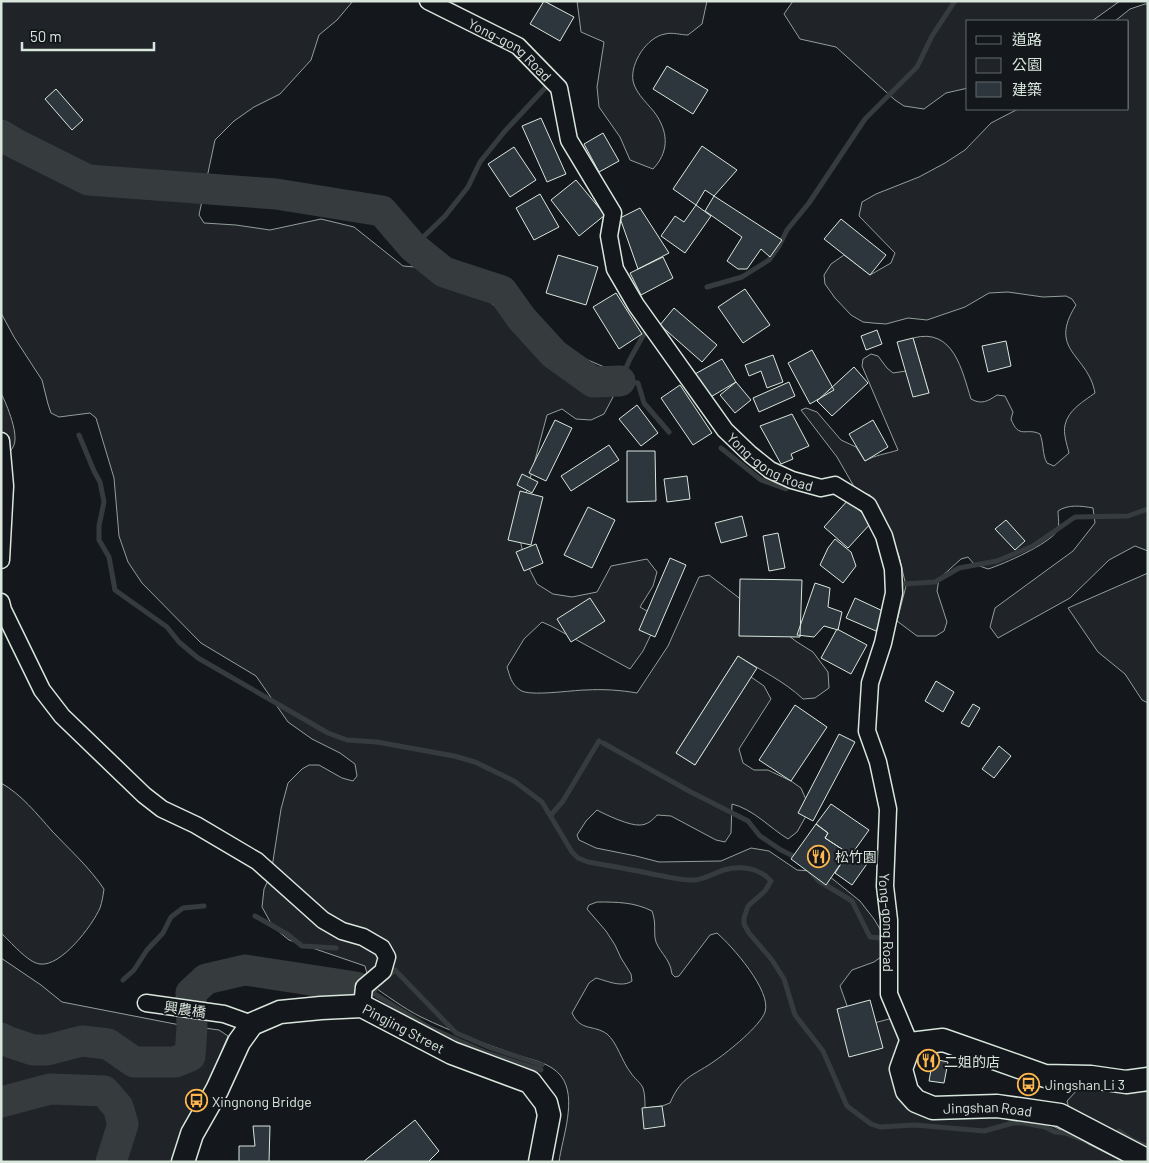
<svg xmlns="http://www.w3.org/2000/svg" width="1149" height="1163" viewBox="0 0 1149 1163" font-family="Barlow,'Noto Sans TC',sans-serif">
	<rect width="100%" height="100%" fill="#14181c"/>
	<!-- green -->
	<path fill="#202428" stroke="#939e99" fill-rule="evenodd" d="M1 1H353L337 20 319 35 311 60 280 94 254 107 234 121 215 140 199 215 204 223 236 225 270 230 321 219 354 227 403 266 428 268 456 278 483 296 526 333 558 343 574 354 609 369 613 397 604 414 591 420 576 419 562 409 547 415 522 509 519 536 525 560 537 584 553 594 572 597 597 592 611 566 647 559 657 572 653 586 640 607 659 618 643 651 630 669 551 626 542 622 524 639 507 667C510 676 511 684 520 690 529 697 572 690 586 690 603 689 620 690 637 693L668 646 699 577 709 575 797 642 813 652 828 672 829 688 815 698 803 699C784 681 760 670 738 656L676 753 695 765 751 677 764 686 771 699 739 749 743 763 754 770H768L791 781 801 788 810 809 797 832 788 839C770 828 753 809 732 804L731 833 725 842 716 840 671 816 657 815C653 820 647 825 640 825 630 826 606 815 597 810L586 821 577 835 579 840 596 848 636 856 659 862 721 861 751 848 769 851 797 870 824 872 860 901 874 919 883 934 881 957 874 962 852 970 840 986 855 1028 893 1018 904 1043 895 1082 975 1115 1041 1120 1124 1162H559C562 1138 578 1098 561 1076 551 1063 532 1060 517 1055 485 1044 452 1032 421 1017 403 1008 386 995 370 984L365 966 289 940 273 927 262 907 264 889 271 874 281 809 288 783 302 769 309 765H319L342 778 353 781 357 776 355 764 340 753 312 739 288 722 256 676 201 643 142 583 128 562 119 536 114 478 96 418 90 413 59 417 51 413 48 404 42 380 14 337 1 313ZM597 902C617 902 634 902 652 911 656 923 654 927 655 938 657 951 670 957 672 974L675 977 679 976 710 935 717 933C732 946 772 991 765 1012 760 1026 729 1051 716 1060 694 1076 682 1075 670 1103L662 1106 645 1108C645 1102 645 1094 643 1088 641 1083 634 1078 631 1073 622 1062 617 1042 607 1034 593 1024 581 1032 572 1013L589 983 596 978C607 981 622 988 632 981L631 974 621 958 615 945 606 931 587 909 589 905Z
		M577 1H707L702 24 688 35C681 35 672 32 665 34 647 37 630 63 633 81 636 95 650 105 657 116 669 135 668 153 653 169L630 160 620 137 599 107 597 87 604 42 581 32Z
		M793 1H1120L1092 21H968V88L946 93 924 109 904 106 895 100 836 47 800 39 784 14Z
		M1145 4H1148V551L1135 546 1109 560 1070 598 998 638 990 627 995 608 1073 551 1095 523 1093 508C1082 506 1068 504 1058 511 1058 517 1060 526 1057 531 1049 544 1004 564 988 569L974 564 968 557 961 559 939 579 937 591 947 622 944 631 936 636H917L897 621 906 586 899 556 882 513 870 495 856 490 837 457 801 410 806 408 817 412 841 440 856 447 865 461C875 455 886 454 898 450L862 366 863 359 871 354 878 356 887 368 893 373 906 371 929 393 913 338C954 327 962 371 971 399 982 405 988 401 997 395L1005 396 1013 412 1011 419C1019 440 1026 427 1040 434 1044 444 1042 454 1047 463L1054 466 1069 453C1067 445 1063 433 1065 425 1068 410 1084 401 1095 393 1088 354 1047 351 1076 305L1072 299 1066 296 1043 297 1008 292 989 293 965 307 927 320 908 318 886 324 873 323 863 322 851 315 835 298 825 284 824 275 831 264 844 255 870 275 891 263 895 253 859 216 862 202 876 194 919 177 945 163 965 150 991 123 1018 109H1128V21H1115L1130 9Z
		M1 393C7 405 20 436 13 447 11 452 5 455 1 458Z
		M1148 573V703L1142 700 1125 674 1098 652 1068 608Z
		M1 783C21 794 37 814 52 831 70 850 89 867 104 889 103 896 102 902 100 908 92 926 61 967 40 964 28 963 10 941 1 933Z
		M1 958 41 985 62 1002 175 1024 219 1030 228 1036 210 1079 171 1162H1Z
		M1091 1087 1148 1092V1153L1069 1109 1067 1101 1077 1090Z"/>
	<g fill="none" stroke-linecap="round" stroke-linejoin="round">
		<!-- stream -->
		<path stroke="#363b3e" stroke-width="5" d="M413 247 445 216 468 187 480 162 505 131 546 87
			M707 287 742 277 769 260 779 246 787 230 809 203 865 119 917 67 932 36 955 1
			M644 334 630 359 620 381 638 383 644 403 669 432
			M79 435 94 471 100 482 104 502 99 526V540L109 557 115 590 167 627 179 642 198 658 328 733 347 740 377 742 454 756 475 762 514 781 542 802 572 852 578 858 588 862C611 866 634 870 657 875 670 877 682 881 695 880 706 879 714 873 724 870 740 865 760 868 771 881L765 891 748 906 744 918V924L749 933 772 960 784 979 795 1015 823 1051 847 1106 871 1124 880 1127 915 1125 984 1131 1013 1123H1024L1045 1127 1055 1132 1065 1133 1087 1141
			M721 448 761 480 786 489
			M904 584 935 582 959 568 997 561 1033 546 1075 517 1128 516 1148 509
			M603 743 689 791 748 821 760 836 781 850 797 858
			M551 815 563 801 599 741
			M810 871 819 881 852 901 870 937 880 938
			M255 916 287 934 302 946 336 948
			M123 980 134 970 147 950 163 933 171 917 183 908 204 906
			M541 1070 487 1053 428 1027 373 993 377 986 395 970 456 1033 491 1048 542 1065
			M1117 1133 1119 1131 1132 1140 1148 1147"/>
		<!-- river -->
		<path stroke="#363b3e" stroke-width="31" d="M1 135 14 143 88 180 276 194 382 211 413 247 444 272 502 291 522 319 554 354 593 382 620 381
			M1 1038 9 1042 33 1050H47L82 1041 108 1044 134 1062H175L190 1056 192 1027 191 993 206 979 245 970 356 987
			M1 1102 50 1089 104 1091 118 1107 123 1124 111 1162"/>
	</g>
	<!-- building -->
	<path fill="#2c363c" stroke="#d8e6dc" d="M544 1 574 17 560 41 530 24Z
		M667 66 708 90 693 114 653 89Z
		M56 89 83 120 72 130 45 99Z
		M541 118 566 174 547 182 522 126Z
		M603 133 619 161 599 172 584 144Z
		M702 146 737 170 714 196 705 190 696 205 673 189Z
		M514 147 536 180 510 197 488 164Z
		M576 180 605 215 579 236 551 200Z
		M540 194 559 227 534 240 516 208Z
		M714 196 782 240 770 257 761 249 747 269H738L727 261 742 237 705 211Z
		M696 205 711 216 685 253 661 236 675 216 684 222Z
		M640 208 669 253 638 269 620 218Z
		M841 219 886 255 870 275 824 239Z
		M558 255 598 267 586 305 546 293Z
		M663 257 673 278 641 295 630 273Z
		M745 289 770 325 743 343 718 307Z
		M616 293 642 334 619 349 593 307Z
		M674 308 717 345 702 362 660 325Z
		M877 330 882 344 866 350 861 336Z
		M913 338 929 393 913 397 897 342Z
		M1006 341 1011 366 988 372 982 346Z
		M812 350 834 390 810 404 788 363Z
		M773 355 783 382 767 388 761 371 749 376 745 365Z
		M722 359 736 382 709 398 695 374Z
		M854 367 868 383 832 416 817 401Z
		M736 382 751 400 735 413 720 395Z
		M789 382 795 396 759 412 753 398Z
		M680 385 712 433 693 445 661 398Z
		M637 405 658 433 641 446 619 419Z
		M792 414 809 446 791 454 793 459 781 464 760 426Z
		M555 420 572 428 546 481 529 473Z
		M873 420 888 447 865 461 849 434Z
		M609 445 619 460 571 491 561 476Z
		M627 451H655L656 501 627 502Z
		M522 474 538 482 532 493 517 485Z
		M687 476 690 499 667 502 664 479Z
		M520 491 543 497 531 545 508 540Z
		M848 500 872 522 848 548 824 527Z
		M588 507 615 520 592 568 564 555Z
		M742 516 747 536 721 543 715 523Z
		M1006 520 1025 541 1015 550 995 529Z
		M778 533 785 568 769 571 763 536Z
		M835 539 851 552 856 566 843 583 820 565 828 548Z
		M536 544 543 563 524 571 516 552Z
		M670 558 686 565 655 637 639 630Z
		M740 579 802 580 800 637 739 636Z
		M815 583 830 588 828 607 842 612 838 630 824 626 814 637 797 635Z
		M590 598 605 621 571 642 557 619Z
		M855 598 885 612 876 631 846 618Z
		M837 629 867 645 851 674 821 658Z
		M738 656 757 668 695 765 676 753Z
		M936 681 954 692 943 712 925 701Z
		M973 704 980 708 969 727 961 723Z
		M795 705 827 727 791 781 759 760Z
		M839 734 855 742 813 821 798 813Z
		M999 746 1011 756 994 778 982 769Z
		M831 804 869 830 854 851 869 861 852 885 835 873 848 853 825 838 828 833 816 824Z
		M816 824 828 833 825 838 848 853 826 885 791 859Z
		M870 1000 883 1048 849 1057 837 1009Z
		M933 1059 948 1062 944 1083 929 1081Z
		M662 1106 665 1126 644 1129 642 1108Z
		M415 1120 439 1151 428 1162H363Z
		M253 1126H270L269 1162H239V1146H255Z"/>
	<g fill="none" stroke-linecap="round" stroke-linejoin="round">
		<defs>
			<g id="street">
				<path id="s1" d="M428 1 518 46 559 88 569 140 613 213 609 236 615 269 636 305 725 430 750 454 770 470 792 480 821 488 835 485 868 505 884 536 893 569 894 593 883 643 870 683 867 731 878 762 888 809 885 886 889 920V994L910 1044"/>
				<path d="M1 441 5 486 1 560"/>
				<path d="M1 602 3 610 42 690 62 716 144 795 162 809 196 825 257 861 323 920 342 931 363 937 382 948 387 957 383 971 364 987 362 1006"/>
				<path d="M146 1003 224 1014 252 1024"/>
			</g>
			<g id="secondary">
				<path id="s2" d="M1148 1079 1126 1082 1091 1077 1045 1076 943 1040 910 1044 901 1069 907 1091 916 1101 933 1108 997 1106 1060 1115 1148 1161"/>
				<path id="s3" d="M183 1162 192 1134 217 1090 239 1042 252 1024 280 1012 321 1008 362 1006 452 1053 530 1082 546 1103 549 1115 540 1162"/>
			</g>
		</defs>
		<!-- street casing -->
		<use href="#street" stroke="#d8e6dc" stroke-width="19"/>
		<!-- secondary casing -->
		<use href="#secondary" stroke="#d8e6dc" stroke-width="25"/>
		<!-- street -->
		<use href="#street" stroke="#14181c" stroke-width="16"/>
		<!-- secondary -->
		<use href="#secondary" stroke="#14181c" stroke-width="22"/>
	</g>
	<!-- icons -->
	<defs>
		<symbol id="restaurant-ring" viewBox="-11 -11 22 22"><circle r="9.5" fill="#14181c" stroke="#ffb74d" stroke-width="1.5"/><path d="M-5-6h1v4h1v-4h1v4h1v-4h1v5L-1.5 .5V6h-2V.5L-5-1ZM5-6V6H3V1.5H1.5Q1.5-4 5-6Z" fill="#ffb74d"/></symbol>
		<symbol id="bus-ring" viewBox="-11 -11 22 22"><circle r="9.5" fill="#14181c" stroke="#ffb74d" stroke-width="1.5"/><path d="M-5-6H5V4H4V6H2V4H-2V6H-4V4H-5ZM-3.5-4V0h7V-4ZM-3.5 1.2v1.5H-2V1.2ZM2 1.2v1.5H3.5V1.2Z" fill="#ffb74d"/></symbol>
	</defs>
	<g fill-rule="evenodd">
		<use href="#restaurant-ring" x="806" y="844" width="25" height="25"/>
		<use href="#restaurant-ring" x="916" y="1048" width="25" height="25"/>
		<use href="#bus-ring" x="1016" y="1072" width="25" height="25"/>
		<use href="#bus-ring" x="184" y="1088" width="25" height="25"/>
	</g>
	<g text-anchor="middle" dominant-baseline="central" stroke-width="4" stroke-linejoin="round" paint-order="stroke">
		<!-- street labels -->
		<g font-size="14" fill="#d8e6dc" stroke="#14181c">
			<text stroke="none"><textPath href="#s1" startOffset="96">Yong-gong Road</textPath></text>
			<text stroke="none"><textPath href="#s1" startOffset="606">Yong-gong Road</textPath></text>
			<text stroke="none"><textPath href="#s1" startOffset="1146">Yong-gong Road</textPath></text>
			<text transform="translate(185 1009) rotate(8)">興農橋</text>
			<text stroke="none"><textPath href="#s3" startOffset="315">Pingjing Street</textPath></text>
			<text stroke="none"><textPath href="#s2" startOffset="381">Jingshan Road</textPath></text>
		</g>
		<!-- poi labels -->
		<g font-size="14" fill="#d8e6dc" stroke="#14181c" text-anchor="start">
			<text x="835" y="856">松竹園</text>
			<text x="944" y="1061">二姐的店</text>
			<text x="1045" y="1084">Jingshan Li 3</text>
			<text x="212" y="1101">Xingnong Bridge</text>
		</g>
	</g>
	<!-- border -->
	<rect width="1149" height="1163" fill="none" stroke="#d8e6dc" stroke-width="5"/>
	<!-- legend -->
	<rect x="966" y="20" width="162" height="90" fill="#14181c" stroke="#626a69"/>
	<rect x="976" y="36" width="25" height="8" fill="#14181c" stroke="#626a69"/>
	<text x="1012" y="45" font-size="15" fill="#d8e6dc">道路</text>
	<rect x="976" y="58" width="25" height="15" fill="#202428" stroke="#626a69"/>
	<text x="1012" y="70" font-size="15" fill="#d8e6dc">公園</text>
	<rect x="976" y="82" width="25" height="15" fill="#2c363c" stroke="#626a69"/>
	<text x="1012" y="95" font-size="15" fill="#d8e6dc">建築</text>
	<!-- scale -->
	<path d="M22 42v8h132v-8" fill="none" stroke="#d8e6dc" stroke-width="2.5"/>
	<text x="30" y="42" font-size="15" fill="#d8e6dc" stroke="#14181c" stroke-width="4" paint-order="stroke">50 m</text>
</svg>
